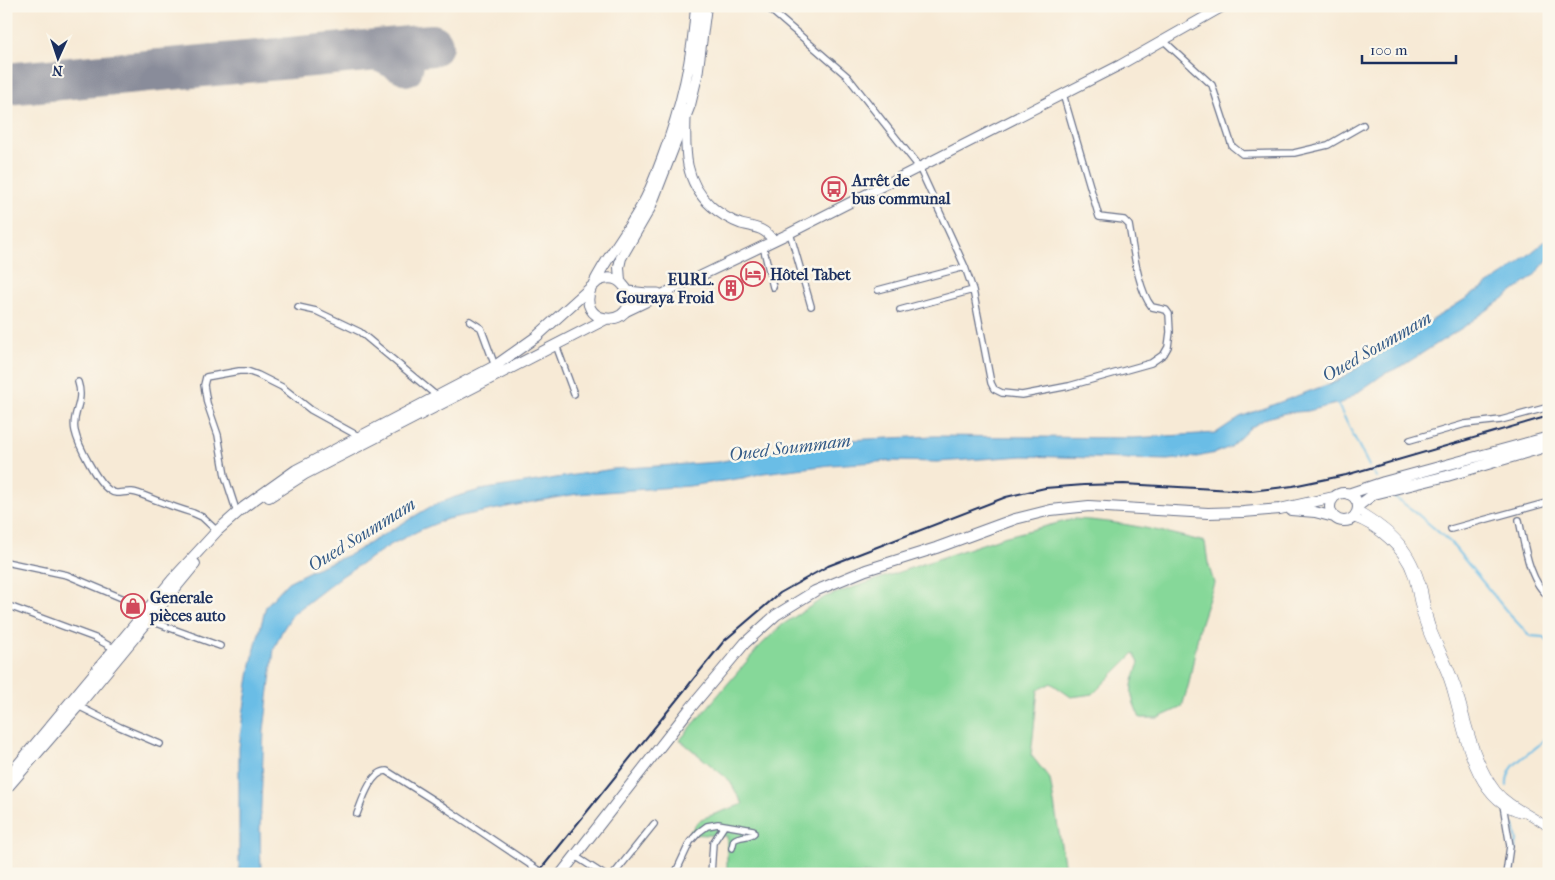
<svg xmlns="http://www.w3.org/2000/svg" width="1555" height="880" viewBox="0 0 1555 880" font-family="'IM FELL French Canon',serif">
	<rect width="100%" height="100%" fill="#fbf7ec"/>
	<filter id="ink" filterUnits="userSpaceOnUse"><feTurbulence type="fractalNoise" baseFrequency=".02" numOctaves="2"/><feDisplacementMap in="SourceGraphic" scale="10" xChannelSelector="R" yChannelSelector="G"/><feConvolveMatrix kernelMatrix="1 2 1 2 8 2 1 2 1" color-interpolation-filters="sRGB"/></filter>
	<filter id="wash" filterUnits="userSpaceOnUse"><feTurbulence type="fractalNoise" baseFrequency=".0096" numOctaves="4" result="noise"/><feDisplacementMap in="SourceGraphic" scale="20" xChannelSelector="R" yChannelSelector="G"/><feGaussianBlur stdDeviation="1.12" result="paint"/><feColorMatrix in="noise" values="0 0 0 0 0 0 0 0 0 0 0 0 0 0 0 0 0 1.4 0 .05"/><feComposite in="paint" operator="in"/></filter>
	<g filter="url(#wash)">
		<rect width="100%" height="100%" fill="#f7ead6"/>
		<!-- green -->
		<path fill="#86d899" stroke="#50847c" d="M1074 519C1119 521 1162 531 1205 542L1208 563 1214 583 1200 625 1189 683 1182 707 1158 718H1140C1129 694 1129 689 1139 663L1134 653 1093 694 1071 697 1051 683 1038 690 1031 755 1050 779 1065 869 1062 874H727V836L688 834 701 819 743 804 729 780 680 740 759 647 782 625 825 597 1003 537Z"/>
		<!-- water -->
		<path fill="#6bbde6" stroke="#4376a2" d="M1549 238V258L1532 278 1465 326 1402 366 1384 374 1344 402 1308 411 1285 413 1267 418 1250 428 1230 447 1215 453 1197 457 1167 460 1023 456 938 462 892 461 830 465 763 473 743 478 689 486 577 494 537 501 447 519 420 530 392 544 342 576 293 614 282 631 274 649 264 730 260 829 261 874H239V748L242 721 251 664 266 606 288 582 314 569 351 554 430 507 455 497 480 490 613 469 718 462 825 441 934 436 1133 438 1216 433 1240 417 1337 381 1509 271Z"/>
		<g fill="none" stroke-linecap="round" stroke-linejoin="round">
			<!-- stream -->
			<path stroke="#6bbde6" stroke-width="2" d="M1336 401 1369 466
				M1372 471 1377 478
				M1390 494 1414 511 1450 542 1509 614 1530 636 1544 637 1549 643
				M1507 786C1505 764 1528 756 1541 743 1544 740 1546 736 1549 733
				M1513 874V858L1517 841 1514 825"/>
			<!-- taxiway -->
			<path stroke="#898c9a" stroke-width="16" d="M353 52 407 78 413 76C417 65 418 57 416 46"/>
			<!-- runway -->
			<path stroke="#898c9a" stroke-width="42" d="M6 84 432 45"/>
		</g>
	</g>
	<g filter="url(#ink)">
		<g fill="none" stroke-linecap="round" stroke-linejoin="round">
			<defs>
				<path id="minor" d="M766 6 847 76 919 167 965 267 973 290 991 383 994 389 1002 393 1022 395 1069 386 1151 363 1164 354 1168 347 1170 332 1169 314 1166 310 1152 307C1138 291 1133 247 1129 225L1124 220 1099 217 1063 94
					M1164 41 1212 85 1232 146 1242 154 1294 153 1328 145 1363 125
					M790 233 811 306
					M763 246 773 287
					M878 290 965 267
					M298 307 316 311 360 332 438 397
					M900 310 973 290
					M470 321 481 328 495 366
					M556 345 574 394
					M78 382C85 403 71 413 75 431 78 445 97 482 109 490 117 496 123 491 132 492 141 493 151 499 161 502 171 506 183 510 193 513L202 517 217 531
					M1410 440 1465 424 1501 420 1549 407
					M237 513 225 476 218 435 207 403 204 385 206 377 239 371H247L258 375 282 387 311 410 360 437
					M1519 520C1524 542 1529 583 1549 596
					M1451 529 1549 502
					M6 562 67 575 148 609
					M6 605 95 638 115 649
					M148 620 220 646
					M78 706 120 727 160 744
					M1503 805 1510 846 1506 874
					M357 814C362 801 371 771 387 771L444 807 544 874
					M575 856 603 874
					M614 874 654 824
					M675 874 690 842 699 832 707 826 718 824 753 830 754 833C748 838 740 835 734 840L732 848
					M711 874 713 843 724 826"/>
				<path id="tertiary" d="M1358 510C1393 531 1412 548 1423 590 1425 602 1427 615 1431 627 1440 651 1454 673 1460 698 1469 730 1476 763 1496 790 1510 807 1532 814 1549 828
					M1353 518C1377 526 1404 549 1412 574 1417 590 1418 607 1424 623 1430 642 1441 659 1448 679 1463 721 1468 800 1522 813"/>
				<path id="primary" d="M686 117C685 152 684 181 711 206 720 214 730 220 741 224 754 227 766 228 773 241
					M628 291 647 293H658
					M623 313 790 233 975 139 1120 65 1224 6"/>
				<path id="trunk" d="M620 281 619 267 621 258 650 208 690 105 697 76 706 6
					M594 283C609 253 631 228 646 198 652 186 657 172 662 159 681 109 693 59 696 6
					M1330 507a14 14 0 1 1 28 0a14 14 0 1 1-28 0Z
					M1348 494 1384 482 1549 437
					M269 497 305 474 606 319
					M1358 506 1374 494 1447 476 1549 446
					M1291 510 1315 512 1334 517
					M6 779 172 580 217 531 244 507 296 470 495 366 536 337 598 281C607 277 617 277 623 285 627 289 629 294 629 299 629 330 576 323 591 288
					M6 789 78 706 195 564
					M561 874 688 711 745 643 776 615 815 591 866 570 936 548 1015 519 1051 510 1089 506 1208 513 1243 512 1280 509 1334 497"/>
			</defs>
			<!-- minor casing -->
			<use href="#minor" stroke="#687088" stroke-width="8"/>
			<!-- tertiary casing -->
			<use href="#tertiary" stroke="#687088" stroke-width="9"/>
			<!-- primary casing -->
			<use href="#primary" stroke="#687088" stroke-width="11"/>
			<!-- trunk casing -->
			<use href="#trunk" stroke="#687088" stroke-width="12"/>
			<!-- minor -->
			<use href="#minor" stroke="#fff" stroke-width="5.5"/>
			<!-- tertiary -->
			<use href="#tertiary" stroke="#fff" stroke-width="8"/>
			<!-- primary -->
			<use href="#primary" stroke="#fff" stroke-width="9"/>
			<!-- trunk -->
			<use href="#trunk" stroke="#fff" stroke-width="10"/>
			<!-- rail -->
			<path stroke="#1b2f5e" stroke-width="2" d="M537 874 724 641 780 593 828 566 1006 497 1045 488 1084 485 1124 484 1251 491 1293 486 1346 475 1549 416"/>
		</g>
	</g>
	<!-- icons -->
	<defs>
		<symbol id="bus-ring" viewBox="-11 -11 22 22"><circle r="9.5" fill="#fbf7ec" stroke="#d1495b" stroke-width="1.5"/><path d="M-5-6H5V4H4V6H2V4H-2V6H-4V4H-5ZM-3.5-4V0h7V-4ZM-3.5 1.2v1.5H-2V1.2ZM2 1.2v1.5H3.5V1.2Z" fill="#d1495b"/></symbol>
		<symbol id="hotel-ring" viewBox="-11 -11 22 22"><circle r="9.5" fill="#fbf7ec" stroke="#d1495b" stroke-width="1.5"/><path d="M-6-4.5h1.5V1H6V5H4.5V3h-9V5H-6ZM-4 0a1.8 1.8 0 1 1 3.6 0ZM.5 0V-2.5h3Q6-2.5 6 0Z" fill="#d1495b"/></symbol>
		<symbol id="building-ring" viewBox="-11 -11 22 22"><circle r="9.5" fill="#fbf7ec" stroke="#d1495b" stroke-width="1.5"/><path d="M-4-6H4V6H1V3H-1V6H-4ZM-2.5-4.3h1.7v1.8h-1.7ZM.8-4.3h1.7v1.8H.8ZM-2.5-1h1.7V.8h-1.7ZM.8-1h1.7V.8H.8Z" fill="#d1495b"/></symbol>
		<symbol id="shop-ring" viewBox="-11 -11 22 22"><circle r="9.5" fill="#fbf7ec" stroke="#d1495b" stroke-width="1.5"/><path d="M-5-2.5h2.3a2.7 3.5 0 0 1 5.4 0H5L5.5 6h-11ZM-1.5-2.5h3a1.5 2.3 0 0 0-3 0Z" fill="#d1495b"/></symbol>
	</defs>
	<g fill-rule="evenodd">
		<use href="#bus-ring" x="820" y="175" width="28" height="28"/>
		<use href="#hotel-ring" x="739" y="260" width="28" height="28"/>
		<use href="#building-ring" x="717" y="274" width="28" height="28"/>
		<use href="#shop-ring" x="119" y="592" width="28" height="28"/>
	</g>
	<g text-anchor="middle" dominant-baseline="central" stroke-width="5" stroke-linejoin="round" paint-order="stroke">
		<!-- poi labels -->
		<g font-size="16" font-weight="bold" fill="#1b2f5e" stroke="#fbf7ec" text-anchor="start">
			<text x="852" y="180">Arrêt de<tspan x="852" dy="18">bus communal</tspan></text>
			<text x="770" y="274">Hôtel Tabet</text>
			<text x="714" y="279" text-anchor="end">EURL.<tspan x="714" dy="18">Gouraya Froid</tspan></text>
			<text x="150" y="597">Generale<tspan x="150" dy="18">pièces auto</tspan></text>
		</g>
		<!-- water labels -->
		<g font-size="18" font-style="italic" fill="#335a87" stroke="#fbf7ec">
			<text transform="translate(1377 347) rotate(-30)">Oued Soummam</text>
			<text transform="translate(790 448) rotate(-7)">Oued Soummam</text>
			<text transform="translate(362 535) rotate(-32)">Oued Soummam</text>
		</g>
	</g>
	<!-- margin -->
	<rect width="1555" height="880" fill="none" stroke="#fbf7ec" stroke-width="25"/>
	<!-- north arrow -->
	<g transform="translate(58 58) rotate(183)" stroke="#fbf7ec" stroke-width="4" paint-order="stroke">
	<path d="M0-4L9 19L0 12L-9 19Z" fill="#1b2f5e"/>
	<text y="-8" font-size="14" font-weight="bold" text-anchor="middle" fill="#1b2f5e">N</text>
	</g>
	<!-- scale -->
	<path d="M1362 55v8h94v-8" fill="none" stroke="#1b2f5e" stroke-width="2.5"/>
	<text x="1370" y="55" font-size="15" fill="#1b2f5e" stroke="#fbf7ec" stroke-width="4" paint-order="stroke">100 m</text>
</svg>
